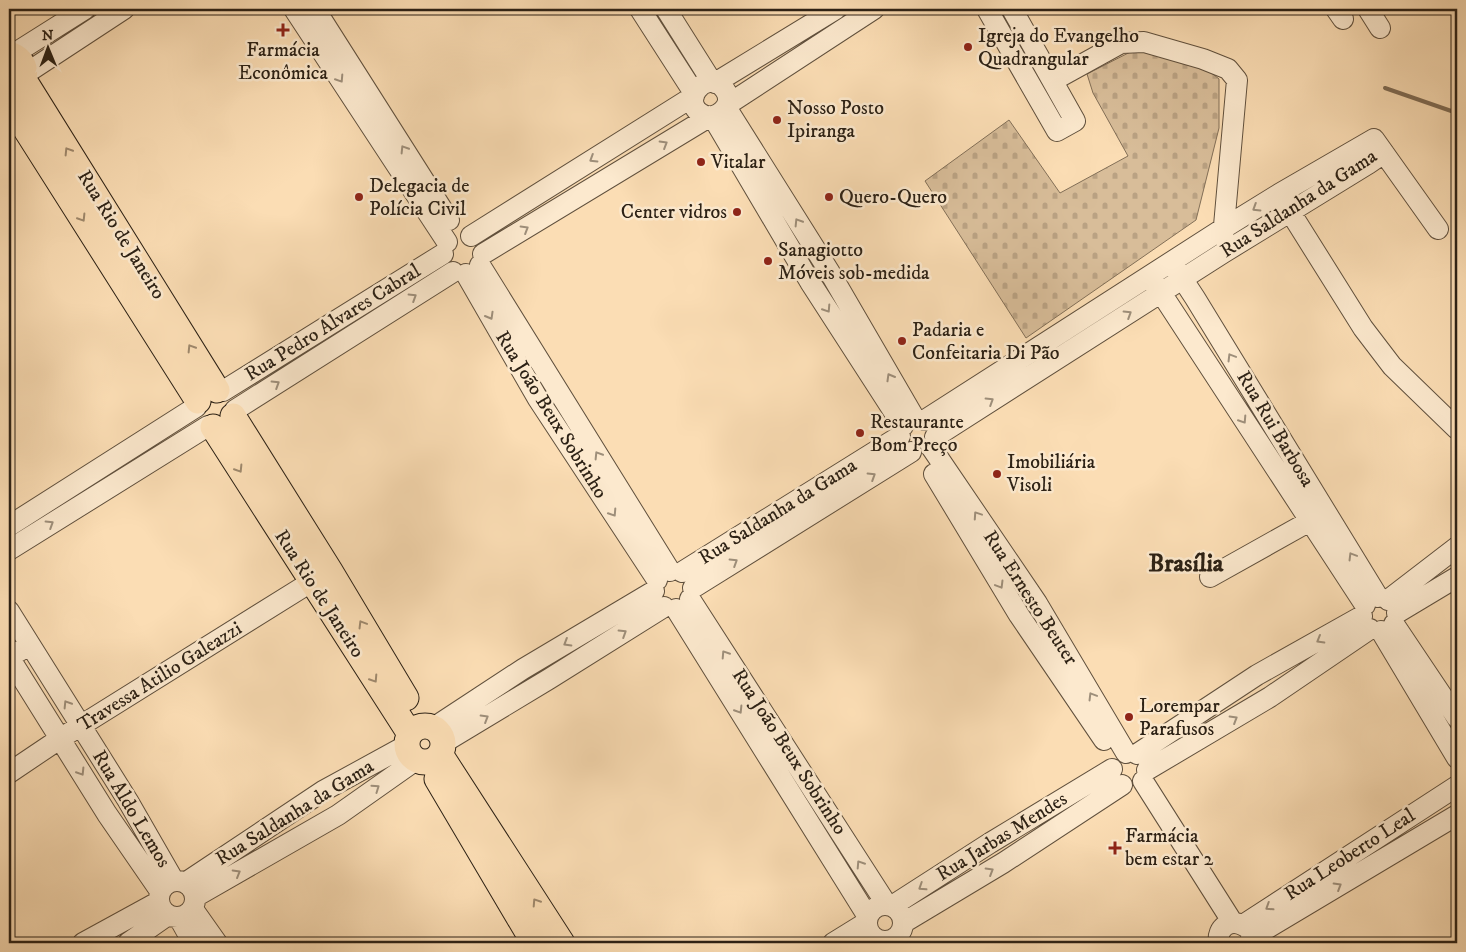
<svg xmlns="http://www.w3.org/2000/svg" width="1466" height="952" viewBox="0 0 1466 952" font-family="'IM FELL DW Pica',serif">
	<defs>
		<pattern id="cemetery-stones" width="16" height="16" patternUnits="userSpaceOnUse" patternTransform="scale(1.25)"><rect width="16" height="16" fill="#d8bd99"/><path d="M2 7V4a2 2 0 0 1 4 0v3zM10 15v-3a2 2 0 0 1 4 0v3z" fill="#baa283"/></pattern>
	</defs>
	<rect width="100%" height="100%" fill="#fbddb4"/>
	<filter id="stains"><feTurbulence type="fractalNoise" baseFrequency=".004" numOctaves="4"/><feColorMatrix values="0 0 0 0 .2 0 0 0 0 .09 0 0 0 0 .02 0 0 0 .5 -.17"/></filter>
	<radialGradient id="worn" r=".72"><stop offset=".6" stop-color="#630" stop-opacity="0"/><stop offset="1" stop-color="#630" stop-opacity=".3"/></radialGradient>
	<!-- cemetery -->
	<path fill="url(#cemetery-stones)" stroke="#826f57" d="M1144 45 1196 60 1219 79V128L1196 220 1026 338 925 181 1009 120 1060 193 1128 156 1093 93 1087 74Z"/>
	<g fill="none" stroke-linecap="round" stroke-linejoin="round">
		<!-- stream -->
		<path stroke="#7e6b54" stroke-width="4" d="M1385 88 1457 113"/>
		<defs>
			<path id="minor" d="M294 9 447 242
				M315 9 449 220
				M640 9 694 93
				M666 9 712 82
				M987 9 1057 131 1075 121 1012 9
				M1336 9 1343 19
				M1368 9 1380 28
				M12 55 85 9
				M25 74 124 9
				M1054 80 1121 43 1144 42 1203 59 1228 69 1237 80 1223 237
				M715 83 836 9
				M727 105 874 9
				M726 107 829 271 915 419
				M712 116 810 282 903 426
				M1284 202 1363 328 1392 366 1457 429
				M471 236 694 96
				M483 254 709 117C722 115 734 103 725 90 707 64 673 107 709 117
				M480 265 670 571
				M1176 269 1195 298 1378 597
				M466 274 538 399 657 580
				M1154 282 1365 605
				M223 391 443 254
				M235 410 453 272
				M925 420 1224 228 1279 194 1374 139 1438 229
				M935 437 1223 253 1368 164 1384 153
				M931 447 1037 603 1126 753
				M934 474 1019 615 1104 740
				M9 526 196 407
				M9 550 208 426
				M682 572 900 436
				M1210 577 1310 521
				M693 588 911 452
				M690 599 887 905
				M1388 600 1457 547
				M676 609 868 917
				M9 611 128 801 174 881
				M1397 613 1457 577
				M1394 624 1457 718
				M1381 631 1457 758
				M30 645 9 657 107 814 160 891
				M433 728 523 669 654 591
				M443 743 549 679 664 607
				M1137 754 1257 675 1362 616
				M1147 770 1270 697 1370 629
				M9 773 61 738 311 582
				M1143 781 1233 923
				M159 899a18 18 0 1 1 36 0a18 18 0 1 1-36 0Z
				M185 883 323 791 407 745
				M195 897 338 815 416 760
				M867 923a18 18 0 1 1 36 0a18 18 0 1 1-36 0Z
				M892 906 990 843 1112 769
				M193 909 217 943
				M179 918 193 943
				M903 923 1003 863 1122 785
				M1243 925 1457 786
				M1251 938 1457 815
				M83 943 158 902
				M128 943 168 915
				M833 943 867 922
				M1219 943C1216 927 1231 918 1244 926"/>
			<path id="major" d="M9 54C28 59 30 82 13 91
				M24 80 217 390
				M9 103 198 401
				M233 416 330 571 406 698
				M213 427 410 734
				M407 744a18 18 0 1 1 36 0a18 18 0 1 1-36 0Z
				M440 754 562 943
				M437 779 534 943"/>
		</defs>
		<!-- minor casing -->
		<use href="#minor" stroke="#60503d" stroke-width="22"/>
		<!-- major casing -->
		<use href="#major" stroke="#2c2115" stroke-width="27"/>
		<!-- minor -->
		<use href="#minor" stroke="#fce9ce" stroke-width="20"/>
		<!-- major -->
		<use href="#major" stroke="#fbddb4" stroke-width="25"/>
	</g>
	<!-- one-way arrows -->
	<defs><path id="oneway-chevron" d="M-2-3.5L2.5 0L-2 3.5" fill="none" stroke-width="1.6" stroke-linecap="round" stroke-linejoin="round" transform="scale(1.25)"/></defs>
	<g stroke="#9e8f7b">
		<use href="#oneway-chevron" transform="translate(340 79) rotate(57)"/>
		<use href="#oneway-chevron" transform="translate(664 144) rotate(-31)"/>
		<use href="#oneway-chevron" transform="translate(404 149) rotate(-122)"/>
		<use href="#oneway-chevron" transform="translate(593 159) rotate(148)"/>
		<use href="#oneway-chevron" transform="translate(1256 208) rotate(148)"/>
		<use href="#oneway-chevron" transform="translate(798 222) rotate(-122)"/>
		<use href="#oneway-chevron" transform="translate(525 229) rotate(-31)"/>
		<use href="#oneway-chevron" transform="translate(413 297) rotate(-32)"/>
		<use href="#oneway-chevron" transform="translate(827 309) rotate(57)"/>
		<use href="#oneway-chevron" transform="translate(1128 314) rotate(-32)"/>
		<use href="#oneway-chevron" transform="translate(490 316) rotate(60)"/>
		<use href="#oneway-chevron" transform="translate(1231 357) rotate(-121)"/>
		<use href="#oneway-chevron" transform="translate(890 377) rotate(-120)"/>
		<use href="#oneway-chevron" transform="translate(276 384) rotate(-32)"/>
		<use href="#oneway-chevron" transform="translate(990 401) rotate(-32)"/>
		<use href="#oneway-chevron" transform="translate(1243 420) rotate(57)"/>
		<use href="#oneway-chevron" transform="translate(598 455) rotate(-122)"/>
		<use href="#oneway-chevron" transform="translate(872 476) rotate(-32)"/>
		<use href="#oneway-chevron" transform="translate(613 513) rotate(57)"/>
		<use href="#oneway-chevron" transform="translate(977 515) rotate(-124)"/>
		<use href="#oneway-chevron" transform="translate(50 524) rotate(-32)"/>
		<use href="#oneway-chevron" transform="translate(1352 556) rotate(-121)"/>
		<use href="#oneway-chevron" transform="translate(734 562) rotate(-32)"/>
		<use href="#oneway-chevron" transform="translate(1000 585) rotate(59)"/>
		<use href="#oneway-chevron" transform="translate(623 633) rotate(-32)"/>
		<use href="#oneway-chevron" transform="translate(1320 640) rotate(150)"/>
		<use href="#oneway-chevron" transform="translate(567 643) rotate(149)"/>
		<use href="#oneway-chevron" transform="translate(725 654) rotate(-123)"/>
		<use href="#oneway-chevron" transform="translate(1092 696) rotate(-121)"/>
		<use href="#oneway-chevron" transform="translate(67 704) rotate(-122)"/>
		<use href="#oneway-chevron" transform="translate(739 710) rotate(58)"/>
		<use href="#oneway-chevron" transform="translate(485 718) rotate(-31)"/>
		<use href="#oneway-chevron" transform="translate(1234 719) rotate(-31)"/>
		<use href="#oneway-chevron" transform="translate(81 772) rotate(58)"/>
		<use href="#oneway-chevron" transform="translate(376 788) rotate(-35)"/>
		<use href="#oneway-chevron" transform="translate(860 864) rotate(-123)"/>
		<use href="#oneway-chevron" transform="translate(990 871) rotate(-31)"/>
		<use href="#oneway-chevron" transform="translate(237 873) rotate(-30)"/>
		<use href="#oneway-chevron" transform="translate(1338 886) rotate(-31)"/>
		<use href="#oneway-chevron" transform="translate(922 887) rotate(147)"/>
		<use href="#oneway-chevron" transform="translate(1269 907) rotate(147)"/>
	</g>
	<g stroke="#9e886c">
		<use href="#oneway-chevron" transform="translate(68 151) rotate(-122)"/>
		<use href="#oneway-chevron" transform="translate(82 218) rotate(58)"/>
		<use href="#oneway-chevron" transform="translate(191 348) rotate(-122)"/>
		<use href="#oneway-chevron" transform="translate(239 469) rotate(58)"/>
		<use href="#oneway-chevron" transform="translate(362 624) rotate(-121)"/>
		<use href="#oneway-chevron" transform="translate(374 679) rotate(57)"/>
		<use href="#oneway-chevron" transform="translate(536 902) rotate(-123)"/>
	</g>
	<!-- markers -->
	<g fill="#8f2418" stroke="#fce9ce" stroke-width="2">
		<path d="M280.5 22.5h5v5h5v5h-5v5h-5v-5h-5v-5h5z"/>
		<circle cx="968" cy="47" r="5"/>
		<circle cx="777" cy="120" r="5"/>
		<circle cx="701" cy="162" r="5"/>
		<circle cx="359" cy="197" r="5"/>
		<circle cx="829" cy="197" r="5"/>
		<circle cx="737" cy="212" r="5"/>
		<circle cx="768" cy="261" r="5"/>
		<circle cx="902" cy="341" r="5"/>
		<circle cx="860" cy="433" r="5"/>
		<circle cx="997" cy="474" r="5"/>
		<circle cx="1129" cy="717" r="5"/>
		<path d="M1112.5 840.5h5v5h5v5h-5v5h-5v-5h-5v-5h5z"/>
	</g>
	<g text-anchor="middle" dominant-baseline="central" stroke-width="5" stroke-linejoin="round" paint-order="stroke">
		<!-- poi labels -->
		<g font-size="20" fill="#2c2115" stroke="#fce9ce" text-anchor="start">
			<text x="978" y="36">Igreja do Evangelho<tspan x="978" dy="23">Quadrangular</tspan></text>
			<text x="283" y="50" text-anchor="middle">Farmácia<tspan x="283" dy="23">Econômica</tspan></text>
			<text x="787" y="108">Nosso Posto<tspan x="787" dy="23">Ipiranga</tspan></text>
			<text x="711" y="162">Vitalar</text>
			<text x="369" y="186">Delegacia de<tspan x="369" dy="23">Polícia Civil</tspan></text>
			<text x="839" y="197">Quero-Quero</text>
			<text x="727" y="212" text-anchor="end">Center vidros</text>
			<text x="778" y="250">Sanagiotto<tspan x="778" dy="23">Móveis sob-medida</tspan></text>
			<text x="912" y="330">Padaria e<tspan x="912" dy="23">Confeitaria Di Pão</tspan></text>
			<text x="870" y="422">Restaurante<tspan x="870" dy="23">Bom Preço</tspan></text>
			<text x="1007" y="462">Imobiliária<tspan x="1007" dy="23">Visoli</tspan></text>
			<text x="1139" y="706">Lorempar<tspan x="1139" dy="23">Parafusos</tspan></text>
			<text x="1125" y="836">Farmácia<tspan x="1125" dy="23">bem estar 2</tspan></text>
		</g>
		<!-- street labels -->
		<g font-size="20" fill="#2c2115" stroke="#fce9ce">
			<text transform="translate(1299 204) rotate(-33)">Rua Saldanha da Gama</text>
			<text transform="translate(121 235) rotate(58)">Rua Rio de Janeiro</text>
			<text transform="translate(333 323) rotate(-32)">Rua Pedro Alvares Cabral</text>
			<text transform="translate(551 415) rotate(58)">Rua João Beux Sobrinho</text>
			<text transform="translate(1275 429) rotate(59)">Rua Rui Barbosa</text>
			<text transform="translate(778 512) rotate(-32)">Rua Saldanha da Gama</text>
			<text transform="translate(319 594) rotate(57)">Rua Rio de Janeiro</text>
			<text transform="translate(1030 598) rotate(57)">Rua Ernesto Beuter</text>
			<text transform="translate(160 677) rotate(-32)">Travessa Atilio Galeazzi</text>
			<text transform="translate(789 752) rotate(57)">Rua João Beux Sobrinho</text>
			<text transform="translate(131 809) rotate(59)">Rua Aldo Lemos</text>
			<text transform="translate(295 813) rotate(-32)">Rua Saldanha da Gama</text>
			<text transform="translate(1002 837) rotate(-32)">Rua Jarbas Mendes</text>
			<text transform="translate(1350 855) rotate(-33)">Rua Leoberto Leal</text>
		</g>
		<!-- district labels -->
		<g font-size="25" font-weight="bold" fill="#2c2115" stroke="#fce9ce">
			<text x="1186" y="563">Brasília</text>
		</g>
	</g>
	<!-- margin -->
	<rect width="1466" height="952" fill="none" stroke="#fbddb4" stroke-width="30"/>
	<rect x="10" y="10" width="1446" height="932" fill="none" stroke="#2c2115" stroke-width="2.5"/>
	<rect x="15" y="15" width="1436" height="922" fill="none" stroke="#2c2115"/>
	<!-- north arrow -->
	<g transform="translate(48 48) rotate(359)" stroke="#fce9ce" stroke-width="4" paint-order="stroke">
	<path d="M0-4L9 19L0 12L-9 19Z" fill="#2c2115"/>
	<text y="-8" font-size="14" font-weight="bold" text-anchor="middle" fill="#2c2115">N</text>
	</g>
	<rect width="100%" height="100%" filter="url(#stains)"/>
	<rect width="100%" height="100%" fill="url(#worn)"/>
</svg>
